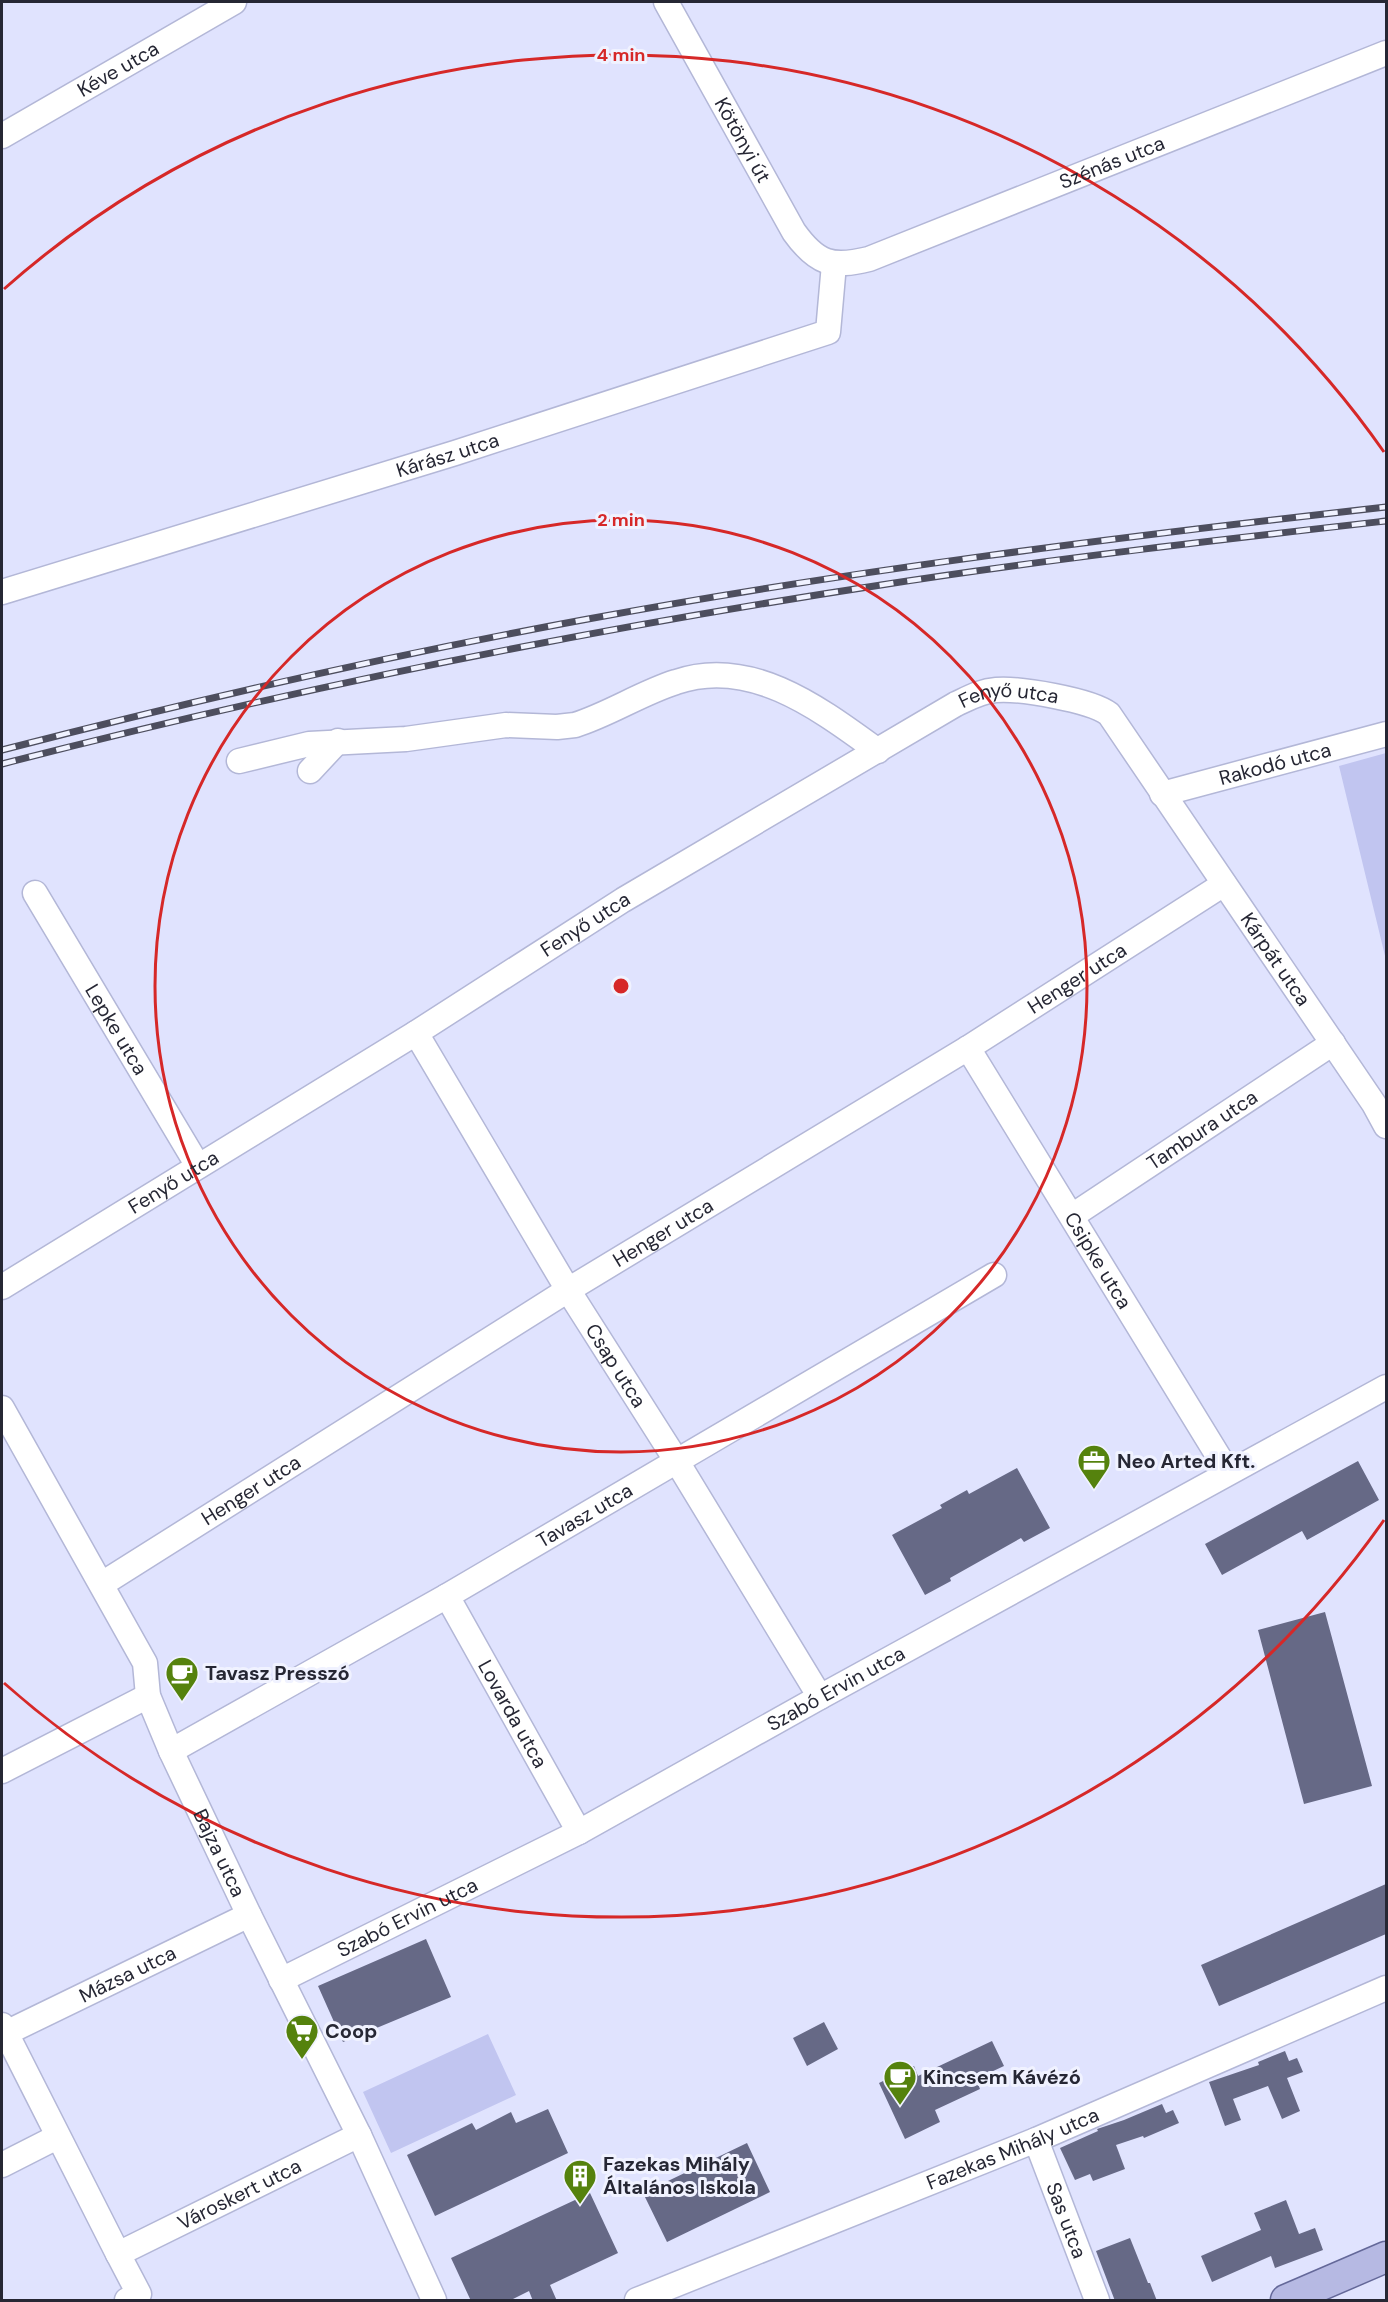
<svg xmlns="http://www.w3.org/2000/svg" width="1388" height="2302" viewBox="0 0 1388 2302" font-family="'DM Sans',sans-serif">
	<rect width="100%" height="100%" fill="#e0e3fe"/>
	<!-- green -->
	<path fill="#c1c5f0" d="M1386 753V960L1339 766Z
		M488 2034 516 2095 391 2153 363 2092Z"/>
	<!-- building -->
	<path fill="#666986" d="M1358 1461 1379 1500 1307 1540 1302 1531 1222 1575 1205 1544Z
		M1017 1468 1050 1528 1024 1542 1021 1538 950 1578 951 1581 925 1595 892 1535 942 1508 940 1505 967 1490 969 1494Z
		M1325 1612 1372 1786 1304 1804 1258 1630Z
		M1386 1884V1934L1219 2006 1201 1965Z
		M426 1939 451 1997 343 2042 318 1986Z
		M824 2022 838 2049 807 2066 793 2038Z
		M992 2041 1004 2066 976 2079 980 2089 935 2110 940 2122 905 2139 879 2083 914 2066 918 2076Z
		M1285 2051 1289 2061 1297 2058 1303 2072 1287 2078 1300 2111 1282 2119 1268 2086 1233 2099 1241 2120 1225 2126 1209 2082 1259 2065 1258 2062Z
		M1162 2104 1166 2113 1173 2110 1179 2123 1144 2138 1143 2136 1116 2145 1125 2169 1093 2181 1090 2174 1075 2180 1060 2148 1098 2131 1097 2129 1124 2120Z
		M548 2109 568 2153 435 2216 407 2155 472 2123 476 2130 511 2112 516 2123Z
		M747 2143 770 2192 667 2242 643 2193Z
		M590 2193 618 2253 550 2285 557 2301H533L529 2291 509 2301H471L451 2258Z
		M1286 2200 1299 2234 1315 2228 1323 2250 1275 2268 1271 2256 1212 2282 1201 2256 1261 2230 1254 2213Z
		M1130 2238 1148 2283H1150L1157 2301H1115L1096 2251Z"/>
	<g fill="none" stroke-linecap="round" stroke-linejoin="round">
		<defs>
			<g id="minor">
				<path id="s1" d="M666 2 794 232C817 264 832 268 869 259L1386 53"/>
				<path id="s2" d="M2 136 234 2"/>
				<path id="s3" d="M2 592 455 453 828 332 834 264"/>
				<path d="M239 761 309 744 406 739 506 725 557 727 575 725C610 714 641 693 676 682 751 656 820 709 878 751"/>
				<path d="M310 771 338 741"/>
				<path id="s4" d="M1162 794 1386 734"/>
				<path id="s5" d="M35 893 198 1166"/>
				<path id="s6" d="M416 1033 568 1290 676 1460 820 1697"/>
				<path id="s7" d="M968 1048 1228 1472"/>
				<path id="s8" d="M1072 1216 1333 1043"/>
				<path id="s9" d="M2 1287 416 1033 623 900 956 704C969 698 981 691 996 690 1019 688 1091 700 1109 714L1374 1104 1386 1126"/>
				<path id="s10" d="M2 1408 145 1663 148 1696 171 1751 249 1915 359 2135 434 2300"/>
				<path id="s11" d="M102 1584 568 1290 968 1048 1224 884"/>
				<path id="s12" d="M447 1596 579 1832"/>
				<path id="s13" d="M171 1751 447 1596 994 1275"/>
				<path d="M2 1771 148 1696"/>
				<path id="s14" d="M281 1980 579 1832 820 1697 1386 1387"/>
				<path id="s15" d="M2 2025 118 2254 359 2135"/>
				<path id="s16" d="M6 2033 249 1915"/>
				<path id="s17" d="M1036 2140 1097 2300"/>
				<path d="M2 2165 57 2137"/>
				<path d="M118 2254 139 2294 127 2300"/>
				<path id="s18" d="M637 2300 1036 2140 1386 1988"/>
			</g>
			<path id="major" d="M1286 2300 1386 2257"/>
		</defs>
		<!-- minor casing -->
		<use href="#minor" stroke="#b3b7d7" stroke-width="27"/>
		<!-- major casing -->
		<use href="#major" stroke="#646899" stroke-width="33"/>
		<!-- minor -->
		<use href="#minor" stroke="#fff" stroke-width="24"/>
		<!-- major -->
		<use href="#major" stroke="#b6b9e3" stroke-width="30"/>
		<defs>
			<path id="rail" d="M2 750C195 700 391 655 588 619 853 570 1119 537 1386 507
				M2 764C292 689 585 630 881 585 1049 559 1218 540 1386 521"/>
		</defs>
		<!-- rail casing -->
		<use href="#rail" stroke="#4d4e5e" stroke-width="7"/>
		<!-- rail -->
		<use href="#rail" stroke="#f0f2ff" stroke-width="4.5" stroke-dasharray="14" stroke-linecap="butt"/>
	</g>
	<!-- distance rings -->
	<g fill="none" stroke="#d62828" stroke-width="3">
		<circle cx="621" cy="986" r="466"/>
		<path d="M1384 1520A931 931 0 0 1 4 1683M4 289A931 931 0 0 1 1384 452"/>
	</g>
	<!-- icons -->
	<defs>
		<symbol id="office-pin" viewBox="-11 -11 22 30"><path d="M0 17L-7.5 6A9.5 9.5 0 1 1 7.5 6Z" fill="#55820d" stroke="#f0f2ff"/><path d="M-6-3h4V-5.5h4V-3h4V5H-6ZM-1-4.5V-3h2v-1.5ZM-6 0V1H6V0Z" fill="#fff"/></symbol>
		<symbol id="cafe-pin" viewBox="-11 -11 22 30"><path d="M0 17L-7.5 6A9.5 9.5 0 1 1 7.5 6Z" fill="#55820d" stroke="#f0f2ff"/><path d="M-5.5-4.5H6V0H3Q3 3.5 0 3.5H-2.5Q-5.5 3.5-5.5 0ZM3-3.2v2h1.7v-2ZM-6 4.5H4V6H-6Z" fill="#fff"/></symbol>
		<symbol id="supermarket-pin" viewBox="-11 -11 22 30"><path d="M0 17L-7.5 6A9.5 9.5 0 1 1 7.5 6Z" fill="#55820d" stroke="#f0f2ff"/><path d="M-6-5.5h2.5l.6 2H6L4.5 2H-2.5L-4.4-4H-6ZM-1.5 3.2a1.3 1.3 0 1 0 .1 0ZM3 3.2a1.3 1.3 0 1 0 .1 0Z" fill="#fff"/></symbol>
		<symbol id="building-pin" viewBox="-11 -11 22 30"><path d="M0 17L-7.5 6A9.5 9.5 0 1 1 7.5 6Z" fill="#55820d" stroke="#f0f2ff"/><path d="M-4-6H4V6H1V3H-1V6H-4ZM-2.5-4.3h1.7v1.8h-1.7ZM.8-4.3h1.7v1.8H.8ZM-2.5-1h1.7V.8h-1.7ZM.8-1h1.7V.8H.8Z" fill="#fff"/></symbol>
	</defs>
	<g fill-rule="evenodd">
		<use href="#office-pin" x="1075" y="1442" width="38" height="52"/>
		<use href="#cafe-pin" x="163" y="1654" width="38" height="52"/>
		<use href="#supermarket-pin" x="283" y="2012" width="38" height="52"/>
		<use href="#cafe-pin" x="881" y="2058" width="38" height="52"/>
		<use href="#building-pin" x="561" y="2157" width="38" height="52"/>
	</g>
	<g text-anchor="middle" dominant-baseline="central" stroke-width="6" stroke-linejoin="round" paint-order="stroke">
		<!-- street labels -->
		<g font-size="20" fill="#262734" stroke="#f0f2ff">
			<text stroke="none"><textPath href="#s2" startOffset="134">Kéve utca</textPath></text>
			<text stroke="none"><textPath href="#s1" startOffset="158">Kötönyi út</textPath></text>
			<text stroke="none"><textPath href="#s1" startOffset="612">Szénás utca</textPath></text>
			<text stroke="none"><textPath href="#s3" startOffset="466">Kárász utca</textPath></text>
			<text stroke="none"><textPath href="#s9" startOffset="1173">Fenyő utca</textPath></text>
			<text stroke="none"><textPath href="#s4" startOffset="117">Rakodó utca</textPath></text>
			<text stroke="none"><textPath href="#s9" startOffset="687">Fenyő utca</textPath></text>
			<text stroke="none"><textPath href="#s9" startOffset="1574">Kárpát utca</textPath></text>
			<text stroke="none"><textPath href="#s11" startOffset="1148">Henger utca</textPath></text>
			<text stroke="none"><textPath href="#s5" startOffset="159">Lepke utca</textPath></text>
			<text stroke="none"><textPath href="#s8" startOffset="156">Tambura utca</textPath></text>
			<text stroke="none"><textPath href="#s9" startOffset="201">Fenyő utca</textPath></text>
			<text stroke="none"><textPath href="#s11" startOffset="662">Henger utca</textPath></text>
			<text stroke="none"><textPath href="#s7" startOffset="249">Csipke utca</textPath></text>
			<text stroke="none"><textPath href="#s6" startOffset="388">Csap utca</textPath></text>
			<text stroke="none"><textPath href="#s11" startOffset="176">Henger utca</textPath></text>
			<text stroke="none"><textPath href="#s13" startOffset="476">Tavasz utca</textPath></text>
			<text stroke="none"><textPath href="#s14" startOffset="627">Szabó Ervin utca</textPath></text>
			<text stroke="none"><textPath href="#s12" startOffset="135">Lovarda utca</textPath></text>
			<text stroke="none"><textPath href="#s10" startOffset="498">Bajza utca</textPath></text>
			<text stroke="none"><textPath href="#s14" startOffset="141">Szabó Ervin utca</textPath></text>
			<text stroke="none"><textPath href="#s16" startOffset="135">Mázsa utca</textPath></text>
			<text stroke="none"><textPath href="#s18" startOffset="405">Fazekas Mihály utca</textPath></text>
			<text stroke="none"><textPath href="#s15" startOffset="392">Városkert utca</textPath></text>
			<text stroke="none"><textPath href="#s17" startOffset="86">Sas utca</textPath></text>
		</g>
		<!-- poi labels -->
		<g font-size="20" font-weight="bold" fill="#262734" stroke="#f0f2ff" text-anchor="start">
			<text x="1117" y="1461">Neo Arted Kft.</text>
			<text x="205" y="1673">Tavasz Presszó</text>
			<text x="325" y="2031">Coop</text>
			<text x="923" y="2077">Kincsem Kávézó</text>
			<text x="603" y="2164">Fazekas Mihály<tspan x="603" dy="23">Általános Iskola</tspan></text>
		</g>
	</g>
	<circle cx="621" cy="986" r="9" fill="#d62828" stroke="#f0f2ff" stroke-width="3"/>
	<g font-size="18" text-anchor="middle" font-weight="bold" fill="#d62828" stroke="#f0f2ff" stroke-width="6" stroke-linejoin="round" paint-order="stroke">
		<text x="621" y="61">4 min</text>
		<text x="621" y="526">2 min</text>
	</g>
	<!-- border -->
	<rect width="1388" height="2302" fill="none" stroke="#262734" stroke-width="6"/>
</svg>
